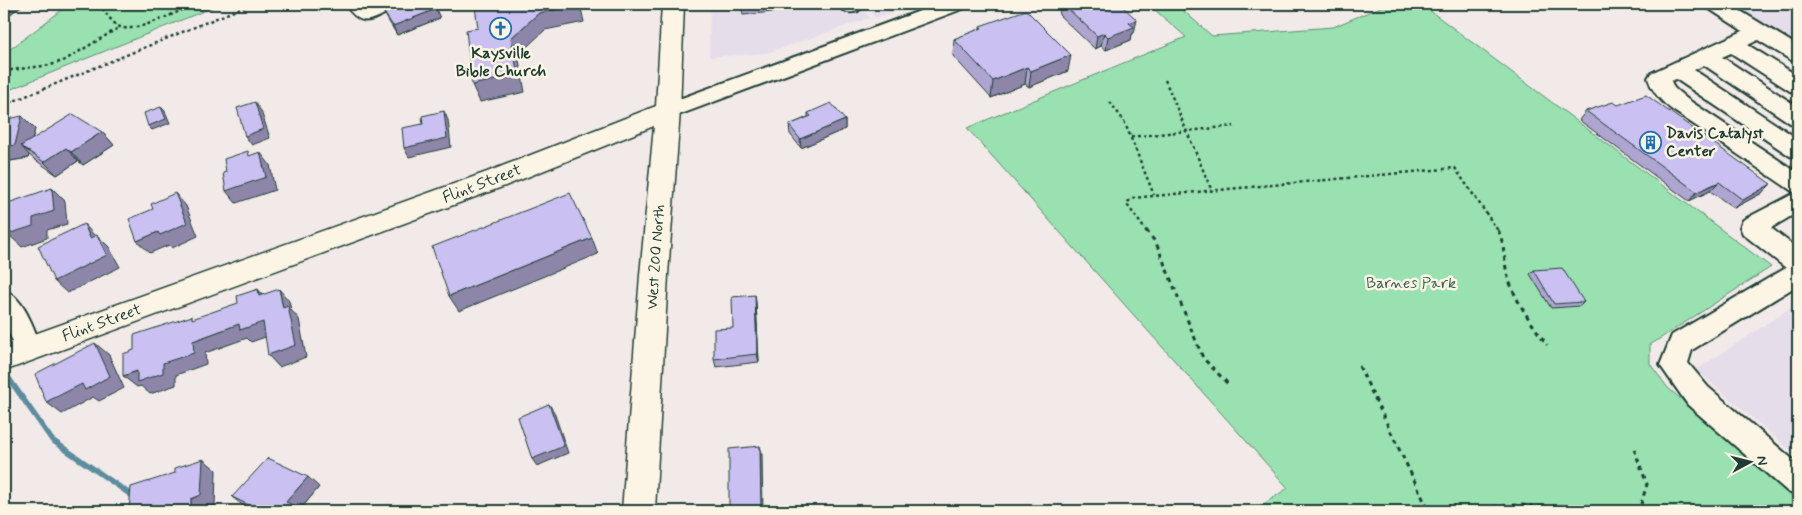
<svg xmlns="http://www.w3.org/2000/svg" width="1802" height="515" viewBox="0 0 1802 515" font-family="Mynerve,sans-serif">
	<rect width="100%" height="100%" fill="#f2eae8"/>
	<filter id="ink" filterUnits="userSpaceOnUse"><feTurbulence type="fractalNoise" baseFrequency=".02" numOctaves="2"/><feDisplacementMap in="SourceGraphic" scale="10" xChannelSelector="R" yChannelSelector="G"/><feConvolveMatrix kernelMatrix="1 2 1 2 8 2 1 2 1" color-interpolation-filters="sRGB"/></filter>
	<g filter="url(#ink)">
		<!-- built -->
		<path fill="#e6ddeb" d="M710 4H859L870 18 767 53 709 57Z
			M863 4H915L876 18Z
			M1732 4H1798V44Z
			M1798 303V457L1696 370Z"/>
		<!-- green -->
		<path fill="#99e1b0" stroke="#5c8f72" d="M57 4H221L4 92V54L67 6Z
			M1148 4H1176L1212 36 1333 27 1388 4H1421L1771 267 1650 345V364L1668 388 1798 501V511H1253L1288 488 967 128 1186 37Z"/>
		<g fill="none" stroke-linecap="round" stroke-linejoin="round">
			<!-- stream -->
			<path stroke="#5d8c9f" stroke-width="5.5" d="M10 380 52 440 134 497"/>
			<defs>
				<path id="minor" d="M345 4H366L367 6 373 4H400L397 8C372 19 363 31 345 4Z
					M838 4H859L861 7 858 11C848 14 844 12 838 4Z
					M939 4H968L965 8 676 116 668 119 660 116 657 111 660 106Z
					M1705 4H1729L1798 46V62L1791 60 1758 40 1748 45 1798 76V93L1790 91 1731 53 1722 57 1798 107V125L1790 123 1704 65 1694 70 1798 139V158L1790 156 1676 79 1671 81 1674 88 1687 99 1798 173V212L1771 228 1798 249V285L1692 350 1688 363 1708 387 1798 464V496L1788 492 1688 405 1660 365 1672 335 1786 268 1743 234 1740 227 1743 220 1795 193 1671 109C1661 101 1652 92 1648 78L1651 73 1743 31 1708 8Z
					M4 290C25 298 34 330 42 349L38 357 29 360 20 357 4 322Z"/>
				<path id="major" d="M662 4H684L680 111 668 275 655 511H622L640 275 654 126 505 186 4 371V345L487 172 656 106Z"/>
			</defs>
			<!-- minor casing -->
			<use href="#minor" stroke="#1f3d34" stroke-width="4"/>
			<!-- major casing -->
			<use href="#major" stroke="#1f3d34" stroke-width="3"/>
			<!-- path-far1 -->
			<path stroke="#1f3d34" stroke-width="2.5" stroke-dasharray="3 3" stroke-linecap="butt" d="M98 4C105 10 111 23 120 27 136 34 180 10 196 4
				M4 71 51 65 65 60 120 27
				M1165 80 1212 191
				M1110 102 1124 121 1154 195
				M4 105 251 4
				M1131 137 1234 126
				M1147 232 1128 206V202L1132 198 1455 168 1499 232"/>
			<!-- path -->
			<path stroke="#1f3d34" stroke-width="3" stroke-dasharray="4.5 4.5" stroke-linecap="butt" d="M1146 230 1156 243 1203 358 1230 386
				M1498 230C1506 246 1503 264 1509 280 1517 304 1533 325 1547 345
				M1359 366 1429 511
				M1634 449 1647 484 1639 511
				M1431 511 1521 505 1575 511"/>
			<!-- minor -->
			<use href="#minor" fill="#fcf5e5" fill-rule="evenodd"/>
			<!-- major -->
			<use href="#major" fill="#fcf5e5" fill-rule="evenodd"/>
		</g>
		<!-- wall -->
		<path fill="#aea5d0" stroke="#1f3d34" d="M741 4H792V10L743 15Z
			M1061 4H1120L1134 33 1132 34 1131 40 1106 50 1101 46 1095 49 1059 15Z
			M1223 4H1240L1229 8Z
			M383 11 440 18 397 35 388 20Z
			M980 26 1068 71 1029 87 1025 84 991 98 953 56 954 39 980 29Z
			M1586 111 1762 193 1734 208 1710 191 1689 201 1579 120Z
			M808 113 845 120V129L801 148 790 134 789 125 808 117Z
			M22 116 35 129 32 139 102 132 114 145 83 165 78 161 57 175 34 159 29 155 28 158 4 162Z
			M1534 270 1584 302 1580 306 1551 308 1530 274Z
			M755 295 756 303 759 362 716 367 714 359 733 328Z
			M319 487 299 511 250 510 245 507 232 497Z"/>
		<!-- shaded-wall -->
		<path fill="#8d86a9" stroke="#1f3d34" d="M4 4H24L4 19Z
			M579 4H580L584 22 545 30 518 55 525 92 480 102 472 85 511 38 539 13Z
			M1230 4H1240L1229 8Z
			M436 9 440 18 397 35 393 26Z
			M1137 20 1134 33 1132 34 1131 40 1106 50 1108 37 1129 23Z
			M1104 33 1101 46 1095 49 1097 36Z
			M1071 55 1068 71 1029 87 1031 71Z
			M1027 67 1025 84 991 98 993 81Z
			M255 102 261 111 270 138 252 145 245 136Z
			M161 107 165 111 170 123 152 130 148 126Z
			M444 111 448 120 451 147 409 157 404 148Z
			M22 116 35 129 29 152 21 146 29 155 28 158 4 162V147Z
			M845 120V129L801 148 800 139Z
			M102 132 114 145 83 165 71 152Z
			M66 148 78 161 57 175 44 162Z
			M260 152 270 165 275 190 236 203 226 191Z
			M1719 182 1710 191 1689 201 1697 192Z
			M1771 184 1762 193 1734 208 1743 200Z
			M52 188 65 201 67 224 47 230V238L22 247 8 234 33 218Z
			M175 193 186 206 198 236 172 248 169 245 150 253 137 241 158 232Z
			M84 224 96 237 90 238Z
			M97 235 109 247 120 267 67 293 54 281Z
			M592 238 598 254 459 311 449 296Z
			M258 289 268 301 259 296Z
			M279 289 289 301 291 310 299 319 306 357 279 367 268 355 283 308Z
			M755 295 756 303 759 362 757 354Z
			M263 322 274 334 251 342 247 338 205 353 206 364 176 375V385L150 394 141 386 137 387 123 376 163 363 193 341 239 324Z
			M95 343 109 355 124 388 99 401 93 397 62 414 46 402Z
			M549 404 554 412 568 453 537 466 532 459Z
			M760 446 762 453 763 511H761Z
			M4 447 7 449 4 452Z
			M203 459 216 470 215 506 205 509V511H191V499Z
			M308 477 319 487 299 511H287L286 502Z"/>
		<!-- building -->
		<path fill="#cac0f2" stroke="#1f3d34" d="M402 4H433L436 9 393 26 383 11Z
			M494 4H579V5L539 13 511 38 518 75 472 85 466 30 478 28 475 7Z
			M1063 4H1120L1137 20 1129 23 1134 27 1108 37 1104 33 1097 36Z
			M1026 10 1071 55 1031 71 1027 67 993 81 954 39 982 28 980 26Z
			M1646 95 1771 184 1743 200 1719 182 1697 192 1586 111 1613 102 1618 105Z
			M255 102 263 129 245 136 237 108Z
			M831 103 845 120 800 139 789 125 811 116 808 113Z
			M161 107 166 119 148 126 144 113Z
			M444 111 447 138 404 148 402 128 423 124 422 116Z
			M73 114 102 132 71 152 66 148 44 162 21 146Z
			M22 116 15 145 4 147V120Z
			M248 151 249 156 260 152 266 177 226 191 223 173 226 172 224 159Z
			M52 188 54 211 33 218V226L8 234V203Z
			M175 193 187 223 160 235 158 232 137 241 129 219 153 209 151 204Z
			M570 193 592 238 449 296 432 247Z
			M84 224 90 238 97 235 107 255 54 281 38 246Z
			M1562 268 1584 302 1554 304 1534 270Z
			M258 289 259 296 279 289 283 308 288 306 296 345 268 355 263 322 240 330 239 324 193 341 194 353 163 363V373L137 382V371L123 376V354L134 350V335L192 316V319L238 303 237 296Z
			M755 295 757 354 714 359V329L733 328 732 297Z
			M95 343 110 376 85 390 82 384 46 402 35 374Z
			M549 404 564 446 532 459 518 417Z
			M760 446 761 511H729V449Z
			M268 458 308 477 286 502 293 505 287 511H249L253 507 232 497Z
			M203 459 201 495 191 499V511H129L131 487 175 473V468Z"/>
	</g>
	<!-- icons -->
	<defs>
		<symbol id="church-ring" viewBox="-11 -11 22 22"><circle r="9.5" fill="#fcf5e5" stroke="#1f6fb2" stroke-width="1.5"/><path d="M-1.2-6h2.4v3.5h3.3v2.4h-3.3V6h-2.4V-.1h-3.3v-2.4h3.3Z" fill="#1f6fb2"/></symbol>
		<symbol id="building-ring" viewBox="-11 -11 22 22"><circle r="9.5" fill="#fcf5e5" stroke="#1f6fb2" stroke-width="1.5"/><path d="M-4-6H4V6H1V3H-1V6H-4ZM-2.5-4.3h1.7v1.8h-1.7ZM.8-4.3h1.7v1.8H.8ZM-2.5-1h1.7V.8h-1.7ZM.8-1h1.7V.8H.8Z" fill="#1f6fb2"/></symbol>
	</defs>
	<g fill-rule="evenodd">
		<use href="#church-ring" x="488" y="16" width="25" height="25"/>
		<use href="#building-ring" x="1638" y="130" width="25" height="25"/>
	</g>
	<g text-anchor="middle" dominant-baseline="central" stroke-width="5" stroke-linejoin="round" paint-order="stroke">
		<!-- poi labels -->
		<g font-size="16" font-weight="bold" fill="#1f3d34" stroke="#fcf5e5">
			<text x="501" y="53">Kaysville<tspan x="501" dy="18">Bible Church</tspan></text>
			<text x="1666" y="133" text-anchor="start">Davis Catalyst<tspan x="1666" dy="18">Center</tspan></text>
		</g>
		<!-- street labels -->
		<g font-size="16" fill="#1f3d34" stroke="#fcf5e5">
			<text transform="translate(482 184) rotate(-21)">Flint Street</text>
			<text transform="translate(656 257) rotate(-86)">West 200 North</text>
			<text transform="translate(102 323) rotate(-20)">Flint Street</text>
		</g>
		<!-- park labels -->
		<g font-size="16" fill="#375e4d" stroke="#fcf5e5">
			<text x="1411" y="283">Barnes Park</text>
		</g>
	</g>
	<!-- margin -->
	<rect width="1802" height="515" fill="none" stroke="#fcf5e5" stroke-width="20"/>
	<rect x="10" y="10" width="1782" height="495" fill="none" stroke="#1f3d34" stroke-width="2" filter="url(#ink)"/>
	<!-- north arrow -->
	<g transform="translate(1750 462) rotate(83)" stroke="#fcf5e5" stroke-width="4" paint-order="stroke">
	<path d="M0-4L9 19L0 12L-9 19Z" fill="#1f3d34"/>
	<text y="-8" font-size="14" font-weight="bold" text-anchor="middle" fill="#1f3d34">N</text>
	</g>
</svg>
